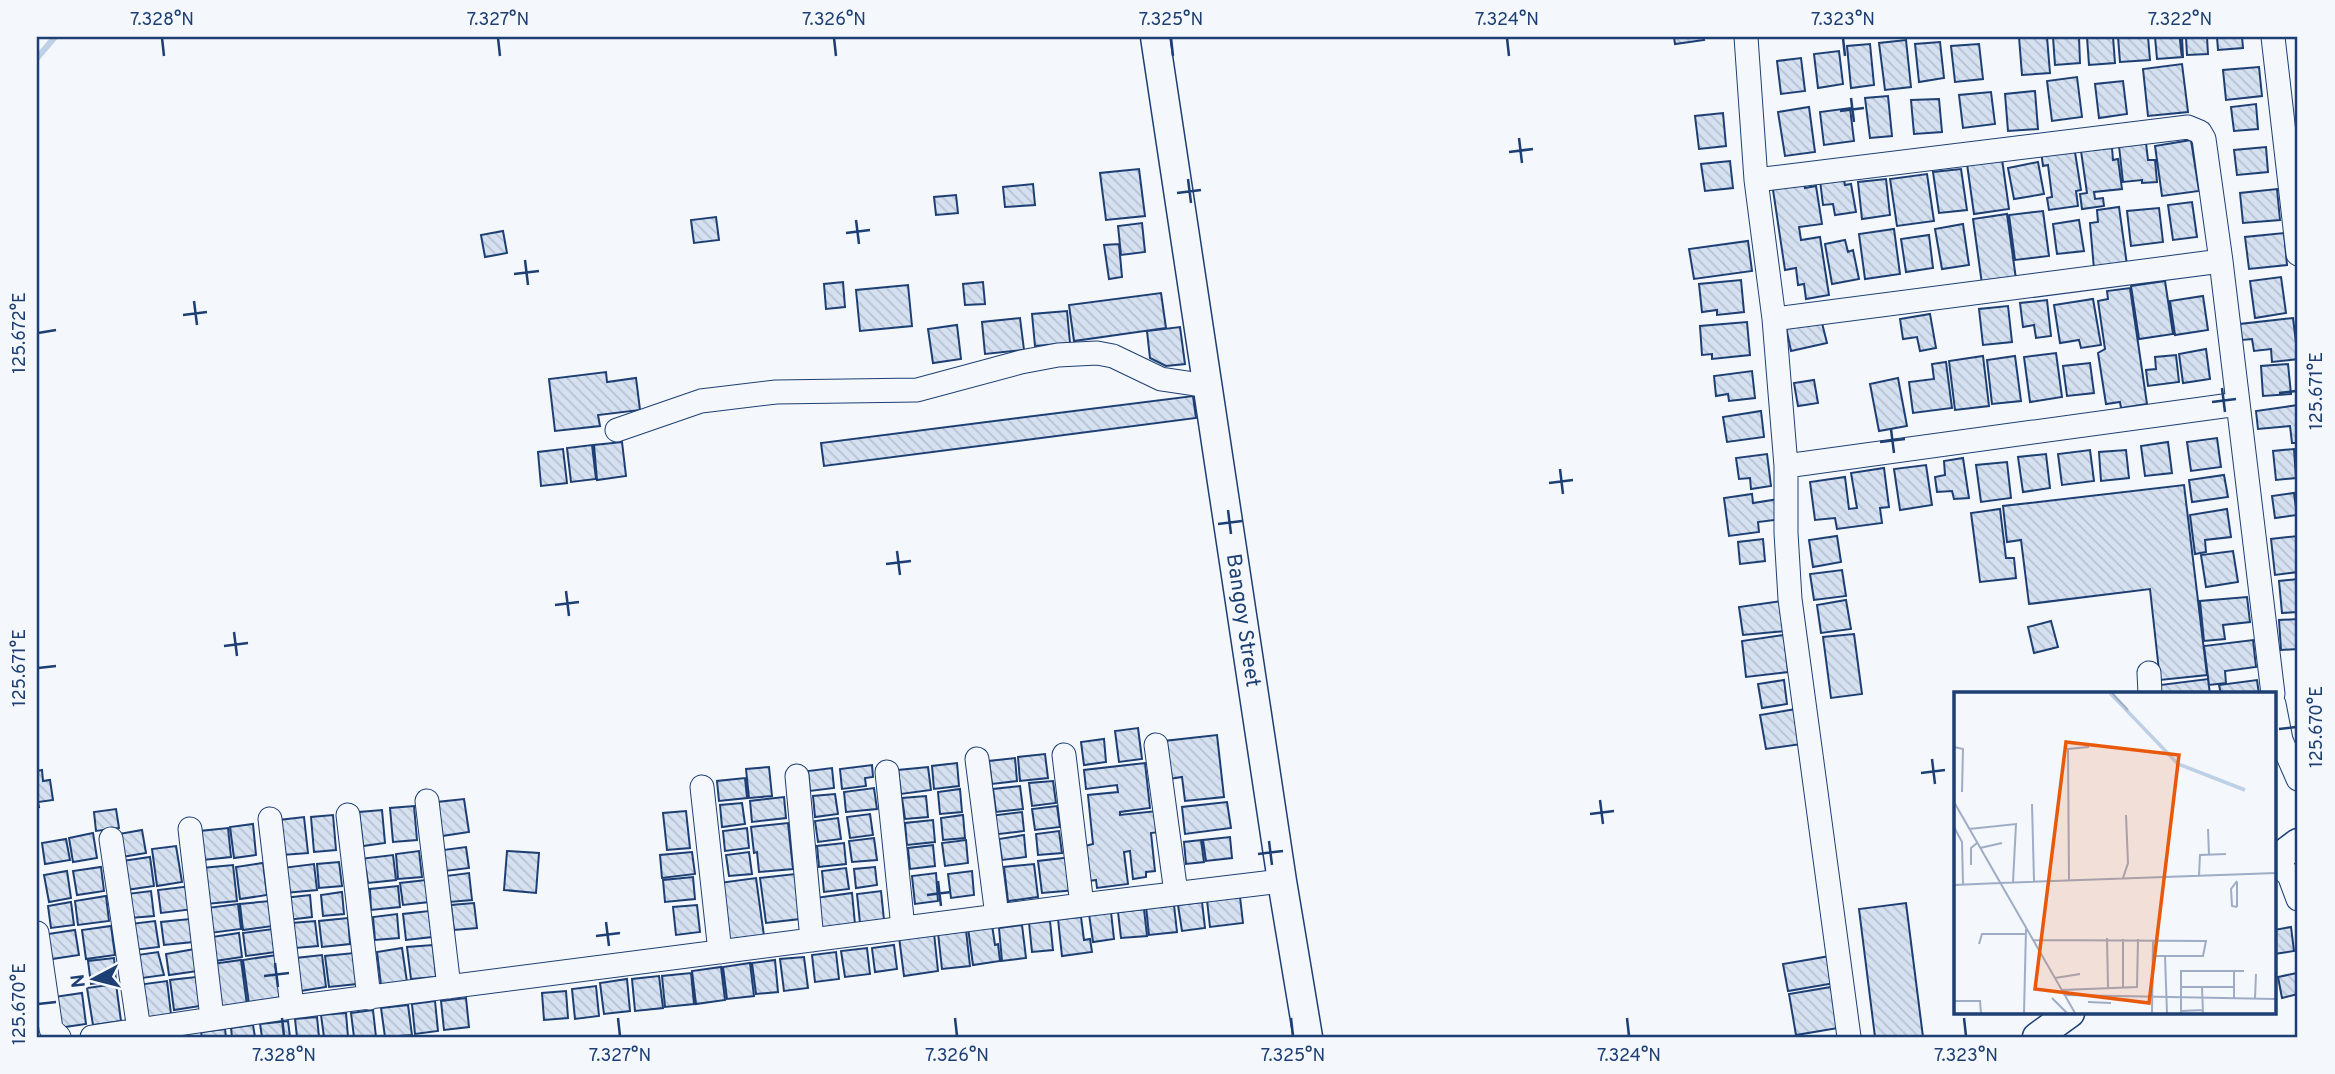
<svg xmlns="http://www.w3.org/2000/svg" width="2335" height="1074" viewBox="0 0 2335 1074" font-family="Overpass,sans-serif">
	<defs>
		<pattern id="building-back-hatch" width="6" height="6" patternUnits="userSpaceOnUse" patternTransform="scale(1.75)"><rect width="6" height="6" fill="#d5e0f0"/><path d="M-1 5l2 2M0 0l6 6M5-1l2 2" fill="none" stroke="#b6c1d1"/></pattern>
	</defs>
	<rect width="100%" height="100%" fill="#f4f7fb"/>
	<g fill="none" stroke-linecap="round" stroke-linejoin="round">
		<!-- stream -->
		<path stroke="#bed0e5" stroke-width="6" d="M37 58 55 37"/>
	</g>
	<!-- building -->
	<path fill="url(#building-back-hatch)" stroke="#1d3f73" stroke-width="2" d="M1674 37H1703L1704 40 1675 44Z
		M2019 37H2047L2050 73 2022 75Z
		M2053 37H2079L2080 63 2055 65Z
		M2087 37H2113L2115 63 2089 65Z
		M2118 37H2148L2150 60 2120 62Z
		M2155 37H2182L2183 57 2157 59Z
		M2186 37H2207L2208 54 2187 55Z
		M2217 37H2242L2243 48 2218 50Z
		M1906 40 1911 87 1885 90 1879 43Z
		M1940 42 1944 78 1919 82 1915 44Z
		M1870 44 1874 85 1851 88 1847 46Z
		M1979 44 1983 79 1955 82 1951 46Z
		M1839 51 1843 84 1818 88 1814 54Z
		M1801 58 1805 91 1781 94 1777 61Z
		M2182 64 2188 112 2148 116 2143 69Z
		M2259 67 2262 96 2226 100 2223 70Z
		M2077 77 2082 117 2052 121 2047 81Z
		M2123 81 2127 114 2099 118 2095 84Z
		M2035 91 2038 129 2008 131 2005 94Z
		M1991 92 1995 124 1963 128 1959 95Z
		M1888 96 1892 136 1870 138 1865 98Z
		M1939 99 1942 132 1914 134 1911 100Z
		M2256 104 2258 129 2234 131 2231 107Z
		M1809 107 1815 152 1785 156 1778 112Z
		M1850 108 1854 141 1824 145 1820 112Z
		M1723 113 1726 146 1699 149 1695 116Z
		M2191 140 2199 191 2162 196 2155 146Z
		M2146 143 2148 160H2155L2157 182 2142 183V180L2123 182 2119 146Z
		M2074 146 2081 190 2076 191 2078 206 2049 210 2047 198 2052 197 2048 165 2043 166 2041 151Z
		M2266 147 2268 172 2237 175 2234 150Z
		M2112 148 2113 160 2118 159 2122 189 2094 192 2095 199 2103 198 2104 206 2082 209 2080 194 2087 193 2081 151Z
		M2002 159 2009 209 1974 214 1967 164Z
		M1730 161 1733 188 1705 191 1701 164Z
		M2038 162 2044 194 2014 199 2008 168Z
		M1139 169 1145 216 1106 220 1100 173Z
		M1961 169 1967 210 1939 213 1933 172Z
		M1927 174 1934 221 1897 226 1890 179Z
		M1843 176 1845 185 1851 184 1856 212 1835 215 1833 204 1823 205 1820 180Z
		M1804 178 1805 188 1816 186 1822 224 1799 227 1801 240 1820 237 1829 295 1806 299 1804 284 1798 285 1796 268 1785 270 1772 183Z
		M1886 179 1890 215 1862 219 1858 182Z
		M1033 184 1035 205 1005 207 1003 187Z
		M2277 189 2280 220 2243 223 2240 193Z
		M956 195 958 213 936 215 934 197Z
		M2192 202 2197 237 2173 240 2168 205Z
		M2119 207 2127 265 2094 269 2090 223 2098 222 2097 210Z
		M2159 208 2163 242 2131 246 2127 211Z
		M2043 211 2049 256 2015 260 2009 215Z
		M2007 214 2016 279 1982 284 1973 219Z
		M716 217 719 240 694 243 691 220Z
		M2079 220 2084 251 2057 254 2053 224Z
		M1142 223 1145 252 1121 255 1118 226Z
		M1963 224 1969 265 1942 269 1935 229Z
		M1894 229 1900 274 1865 279 1859 234Z
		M503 231 507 253 485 257 481 235Z
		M2284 233 2287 265 2249 269 2245 237Z
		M1929 235 1933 268 1906 272 1901 239Z
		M1845 240 1848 252 1853 250 1859 279 1832 284 1825 244Z
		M1748 241 1752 271 1694 279 1689 249Z
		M1119 244 1122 277 1109 279 1104 245Z
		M2281 277 2286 313 2255 318 2250 281Z
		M1741 280 1744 312 1717 315V310L1702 312 1699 284Z
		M2165 281 2173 334 2139 339 2131 286Z
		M843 282 845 307 826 309 824 284Z
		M983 282 985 304 965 305 963 284Z
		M908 285 912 326 860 331 856 290Z
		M2130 288 2147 404 2121 408 2120 402 2106 404 2098 353 2105 349 2098 301 2108 299 2107 291Z
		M1161 293 1166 328 1074 341 1069 305Z
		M2203 296 2208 330 2175 335 2170 301Z
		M2093 299 2101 345 2081 348 2079 340 2060 343 2054 305Z
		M2047 300 2051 336 2036 338 2034 325 2023 327 2020 303Z
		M2008 306 2012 342 1983 345 1979 309Z
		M1067 311 1070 343 1035 346 1032 314Z
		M1930 314 1936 348 1920 351 1917 337 1903 339 1900 319Z
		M1020 318 1024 350 985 354 982 322Z
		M2293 318 2298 359 2272 362 2271 349 2254 351 2252 339 2242 340 2240 324Z
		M1821 319 1827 343 1791 351 1786 327Z
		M1747 322 1750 355 1712 359V354L1702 355 1700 326Z
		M957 325 961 359 933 363 928 329Z
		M1180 327 1185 364 1166 366 1150 358 1147 331Z
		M2206 349 2210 379 2183 383 2179 354Z
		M2056 353 2062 397 2030 402 2024 357Z
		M2176 355 2179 382 2148 386 2146 370 2156 369 2155 357Z
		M1983 356 1989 406 1955 410 1949 361Z
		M2015 356 2021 401 1992 404 1987 360Z
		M1946 362 1952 408 1913 413 1909 382 1934 379 1932 364Z
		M2090 363 2094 393 2067 396 2063 366Z
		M2288 364 2291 394 2263 396 2261 366Z
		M1752 371 1755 398 1729 401 1728 394 1716 396 1714 376Z
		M606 372 607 382 636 378 640 410 598 415 600 426 555 431 549 379Z
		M1898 378 1907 426 1879 431 1870 384Z
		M1814 380 1818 403 1798 406 1794 383Z
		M1193 396 1196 418 824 466 821 443Z
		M2298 405V443H2292L2290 426 2258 429 2256 411Z
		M1761 411 1764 437 1727 442 1723 417Z
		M2217 438 2221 467 2191 471 2187 442Z
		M622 442 626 476 597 480 594 445Z
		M2168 442 2172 473 2145 476 2141 446Z
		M592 445 596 479 571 482 567 448Z
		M563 449 567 483 541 486 538 452Z
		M2294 449 2296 478 2276 480 2273 451Z
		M2090 450 2094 481 2062 485 2058 454Z
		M2126 450 2129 478 2101 481 2099 452Z
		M1767 454 1771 486 1751 489 1750 478 1739 479 1736 458Z
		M2046 454 2050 488 2023 492 2018 457Z
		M1963 458 1969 498 1954 499 1952 491 1937 492 1935 477 1945 475 1944 461Z
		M2007 462 2011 498 1981 502 1976 465Z
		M1926 465 1932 505 1900 510 1894 469Z
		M1884 468 1889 507 1880 508 1882 523 1837 529 1835 518 1815 520 1810 482 1845 477 1849 509 1857 508 1851 473Z
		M2224 475 2228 497 2192 502 2189 480Z
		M2184 485 2207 675 2160 680 2150 589 2029 604 2021 540 2007 542 2003 506Z
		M2294 493 2297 515 2275 518 2272 496Z
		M1752 494 1753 503 1779 499 1782 519 1758 522 1759 532 1729 536 1724 498Z
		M2000 509 2006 558H2014L2016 578 1980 582 1971 513Z
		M2227 509 2231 537 2205 540 2206 552 2195 554 2190 515Z
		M1837 536 1841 562 1813 567 1809 540Z
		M2298 536V572L2275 575 2271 539Z
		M1763 539 1765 561 1740 564 1738 542Z
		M2233 551 2238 582 2206 587 2201 555Z
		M1842 570 1846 596 1814 600 1810 574Z
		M2298 579V612L2282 613 2279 581Z
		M2247 597 2250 622 2223 625 2225 639 2204 641 2200 601Z
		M1846 600 1851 629 1821 633 1817 605Z
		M1782 601 1785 631 1743 635 1739 607Z
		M2298 619V649L2281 650 2279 620Z
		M2051 621 2058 647 2034 653 2028 627Z
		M1854 634 1862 694 1831 698 1823 637Z
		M1784 635 1788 672 1746 677 1742 641Z
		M2253 640 2256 667 2225 671 2226 683 2209 685 2204 646Z
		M2208 679 2210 694H2161L2160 685Z
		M1784 680 1787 704 1762 708 1758 684Z
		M2257 680 2259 694H2221L2219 685Z
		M1796 709 1802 744 1766 749 1760 715Z
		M1138 728 1142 759 1119 762 1115 731Z
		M1217 735 1224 797 1185 801 1182 777 1169 779 1164 741Z
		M1104 739 1106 762 1084 765 1081 742Z
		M1045 754 1048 778 1020 781 1018 757Z
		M1015 758 1017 781 992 784 989 761Z
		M957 763 959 786 934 789 932 766Z
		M1145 763 1150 808 1120 812V815L1157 811 1159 832 1151 833 1155 871 1146 872V877L1133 879 1130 851 1124 852 1128 884 1097 888 1096 880 1089 881 1085 846 1093 844 1088 795 1118 792 1117 785 1086 789 1084 770Z
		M872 765 873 777 865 778 866 786 842 789 840 769Z
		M769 767 772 796 749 798 746 769Z
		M928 767 931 790 901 794 898 770Z
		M832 768 834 788 810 791 808 771Z
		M42 770 43 781 50 780 53 800 38 802 39 807H37V771Z
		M745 778 747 798 719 801 717 781Z
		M1053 781 1056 803 1032 806 1029 783Z
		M1020 786 1023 809 996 812 993 789Z
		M874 788 877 809 846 812 844 792Z
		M960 789 962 812 940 814 938 792Z
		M835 794 838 814 815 817 813 796Z
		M926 796 928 817 905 819 902 798Z
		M784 797 786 818 752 822 750 801Z
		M464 799 469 832 442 836 437 802Z
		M1227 802 1231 828 1185 834 1182 807Z
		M742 803 745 824 722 827 720 805Z
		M414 806 417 840 393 842 390 808Z
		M1057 806 1060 827 1035 830 1032 809Z
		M116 809 119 828 96 831 94 812Z
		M382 810 385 843 363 846 359 812Z
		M686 811 690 848 667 850 663 813Z
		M1022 812 1024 831 991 835 989 816Z
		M870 814 873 835 850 838 847 817Z
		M333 815 336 850 314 852 311 817Z
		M963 815 965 838 943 840 941 818Z
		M304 817 308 853 282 855 279 820Z
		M838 818 841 839 818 842 815 821Z
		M933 820 935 842 907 845 905 823Z
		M788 823 793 869 759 872 757 852 754 853 751 827Z
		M253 824 256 855 234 858 230 827Z
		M228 828 231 857 203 860 200 831Z
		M747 828 749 848 725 851 723 831Z
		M142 830 146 853 122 857 119 834Z
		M1059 831 1062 853 1038 855 1036 834Z
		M93 833 97 858 73 862 69 838Z
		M1024 835 1026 857 1002 860 999 839Z
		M1230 837 1232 858 1206 861 1203 840Z
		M874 838 877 860 852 862 849 841Z
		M66 839 70 860 45 864 42 843Z
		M966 840 968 863 945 866 942 843Z
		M1201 840 1204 862 1186 864 1184 842Z
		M844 843 846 864 819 867 817 846Z
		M933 845 935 866 910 869 908 848Z
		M176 846 182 882 157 886 152 849Z
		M466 847 469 868 445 871 443 850Z
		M419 851 422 877 398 879 396 854Z
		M507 851 539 853 536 893 504 890Z
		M692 852 695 874 662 878 660 855Z
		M749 852 752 874 729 876 726 855Z
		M393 855 396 880 368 883 366 870 361 871 359 859Z
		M150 857 154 886 126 890 122 861Z
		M1072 857 1076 890 1042 893 1038 861Z
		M339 862 342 886 319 888 317 864Z
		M263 863 267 895 240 899 236 867Z
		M314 864 317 890 285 893 282 868Z
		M1034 864 1038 897 1008 901 1004 867Z
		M233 865 237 901 206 904 202 868Z
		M101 867 104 891 77 895 73 871Z
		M875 867 877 885 856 888 854 869Z
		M846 868 849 889 824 892 822 871Z
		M67 871 71 898 49 902 44 875Z
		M972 871 974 895 951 898 948 874Z
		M469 873 472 900 449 902 446 876Z
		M936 873 938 901 915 904 912 876Z
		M795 874 800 919 766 923 760 878Z
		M693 877 695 899 665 902 663 880Z
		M756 878 764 936 727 941 719 883Z
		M426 880 429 902 403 905 400 883Z
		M191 886 194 909 161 913 158 890Z
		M398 886 400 907 371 910 370 889Z
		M151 891 154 916 130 918 127 894Z
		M881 891 884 920 860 923 857 894Z
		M342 892 344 914 323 916 321 895Z
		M852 893 855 924 818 928 815 898Z
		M310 895 312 917 287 920 284 898Z
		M106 896 109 921 78 925 75 901Z
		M1240 897 1243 923 1210 927 1207 900Z
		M270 901 273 926 243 930 240 904Z
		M71 902 74 925 51 928 48 906Z
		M1202 902 1205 928 1182 931 1178 905Z
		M474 903 477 928 454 930 451 905Z
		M1906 903 1923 1037H1875L1859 909Z
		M238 904 241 929 210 933 207 908Z
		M1161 904 1162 907 1174 905 1177 932 1149 935 1146 906Z
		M697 905 700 932 676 935 673 907Z
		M1144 909 1147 936 1121 938 1118 912Z
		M429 911 432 937 406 940 403 914Z
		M1111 912 1114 939 1093 942 1089 914Z
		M397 914 399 938 375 940 373 917Z
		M1081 917 1084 940 1090 939 1092 952 1062 956 1058 919Z
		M348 918 350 944 322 947 319 921Z
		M190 919 193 942 164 945 161 922Z
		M155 921 159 947 134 950 130 924Z
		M315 921 318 946 295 948 292 923Z
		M1050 921 1053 950 1032 952 1029 923Z
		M992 925 995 945 998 944 1000 961 973 965 968 928Z
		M1022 925 1026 958 1002 961 999 928Z
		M111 926 115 955 86 959 82 930Z
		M2291 927 2294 951 2274 954V930Z
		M273 929 276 952 246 956 243 933Z
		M75 930 79 955 52 959 48 934Z
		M966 930 970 966 942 969 938 933Z
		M239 933 242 957 215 961 212 937Z
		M934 933 938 971 904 976 899 937Z
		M433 945 436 977 411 979 407 947Z
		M894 945 897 969 875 972 872 948Z
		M402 948 407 982 381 985 377 952Z
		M867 948 870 974 845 977 841 951Z
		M195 949 198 971 169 975 166 954Z
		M158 952 164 975 135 979 131 956Z
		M836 952 839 979 815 982 812 955Z
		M354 953 357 984 329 987 325 956Z
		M277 955 283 999 249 1004 243 960Z
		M322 955 326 987 300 991 296 958Z
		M1830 956 1835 983 1788 991 1783 964Z
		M804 957 808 988 784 991 780 959Z
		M114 958 116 981 91 984 88 961Z
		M241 960 247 1005 217 1008 212 964Z
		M775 960 778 992 756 994 752 963Z
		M750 963 754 996 727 999 723 967Z
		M721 967 725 1000 696 1004 692 971Z
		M691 973 694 1004 665 1007 662 976Z
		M2297 973 2298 994 2282 998 2278 977Z
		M659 976 663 1008 635 1011 632 979Z
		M196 977 200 1006 174 1010 170 980Z
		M627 979 630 1011 604 1014 600 983Z
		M167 981 171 1014 142 1019 137 985Z
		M116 984 121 1021 93 1025 87 988Z
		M596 986 599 1016 575 1019 572 989Z
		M1837 986 1844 1027 1796 1035 1789 994Z
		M566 991 568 1018 544 1020 542 993Z
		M82 993 86 1024 58 1028 54 997Z
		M466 998 469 1027 444 1030 441 1001Z
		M435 1001 438 1031 415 1034 412 1004Z
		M408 1005 412 1035 385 1037 381 1008Z
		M373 1010 376 1037H354L351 1013Z
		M346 1013 348 1037H324L321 1015Z
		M317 1017 319 1037H297L295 1019Z
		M288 1021 290 1037H262L260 1024Z
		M253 1025 255 1037H232L231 1028Z
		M225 1029 226 1037H202L201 1032Z"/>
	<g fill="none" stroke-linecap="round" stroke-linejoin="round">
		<defs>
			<path id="minor" d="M1746 37 1756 180 1774 319 1786 466V533L1790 599 1849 1037
				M2273 37 2298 254
				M1756 180 2188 127 2200 132 2204 139 2221 261 2273 694
				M1774 319 2221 261
				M617 430 701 401 776 392 917 390 1021 362 1058 355 1097 353 1113 356 1161 379 1208 386
				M1786 466 2238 404
				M2149 673 2150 694
				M2274 704 2281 740 2298 779
				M1156 745 1176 893
				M1064 755 1082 905
				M977 759 997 916
				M887 772 903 928
				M797 776 812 940
				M702 787 720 952
				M427 801 449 987
				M348 815 369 998
				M270 819 292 1007
				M190 829 212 1018
				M111 839 139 1030
				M2274 861 2289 875 2298 899
				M37 933 51 1029 59 1037
				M92 1037 292 1007 1082 905 1282 881"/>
			<g id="major">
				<path id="s1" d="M1155 37 1282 881 1308 1037"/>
				<path d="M2274 861 2298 843"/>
				<path d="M2037 1037 2070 1013"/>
			</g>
		</defs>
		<!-- minor casing -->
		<use href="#minor" stroke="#1d3f73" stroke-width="25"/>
		<!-- major casing -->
		<use href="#major" stroke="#1d3f73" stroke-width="31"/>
		<!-- minor -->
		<use href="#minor" stroke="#f4f7fb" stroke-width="23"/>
		<!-- major -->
		<use href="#major" stroke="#f4f7fb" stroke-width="28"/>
	</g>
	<!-- ticks -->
	<path fill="none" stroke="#1d3f73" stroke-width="2.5" d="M162 38 164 56M498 38 500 56M834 38 836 56M1171 38 1173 56M1507 38 1509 56M1843 38 1845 56M2180 38 2182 56M1851 98 1854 122M1840 111 1864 108M1519 138 1522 163M1509 152 1533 149M1188 179 1191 203M1177 193 1201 190M856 220 859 244M846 233 870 230M525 260 528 285M514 274 539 271M194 301 197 325M183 315 207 312M38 333 56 330M2222 388 2225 412M2279 393 2296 391M2212 402 2236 399M1891 429 1894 453M1880 442 1905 439M1560 469 1563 494M1549 483 1573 480M1228 510 1231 534M1218 524 1242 521M897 551 900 575M886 564 911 561M566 591 569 616M555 605 579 602M234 632 237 656M224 646 248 643M38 668 56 666M2279 729 2296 727M1932 759 1935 784M1921 773 1945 770M1600 800 1603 824M1590 814 1614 811M1269 841 1272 865M1258 854 1283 851M938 881 941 906M927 895 951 892M606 922 609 946M596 936 620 933M275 963 278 987M264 976 289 973M38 1004 56 1002M282 1018 284 1036M618 1018 620 1036M955 1018 957 1036M1291 1018 1293 1036M1627 1018 1629 1036M1964 1018 1966 1036"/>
	<g text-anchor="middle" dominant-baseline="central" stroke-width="5" stroke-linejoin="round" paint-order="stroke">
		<!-- street labels -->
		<g font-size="21" fill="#1d3f73" stroke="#f4f7fb">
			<text stroke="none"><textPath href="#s1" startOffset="590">Bangoy Street</textPath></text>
		</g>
	</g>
	<!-- overview -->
	<g transform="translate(1954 692)">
		<rect width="322" height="322" fill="#f4f7fb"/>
		<path fill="none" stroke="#bed0e5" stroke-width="3.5" d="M156 1 224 72 291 98"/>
		<path fill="none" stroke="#9eadc5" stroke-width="2" d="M158 1 174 18M0 55 9 57 8 100M0 110 121 321M78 112 80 189M0 135 8 150 9 192M15 137 62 132 59 190M254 137 255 163M26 156 48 151M17 173V156L23 151M245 184 246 163 272 162M169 186 174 171 172 123M115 188 114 57 135 55M46 191 322 181M0 193 46 191M283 215 278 214 277 197 283 189M283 215V190M153 246 154 295M169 247V295M79 248 252 249 249 264H198M25 252 28 242H72M211 264 213 321M280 280V306M101 286 126 282M226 295H280M248 295 249 321M108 298 183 295 184 247M110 303 322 307M98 306 113 321M301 306 302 282M0 309H26L27 321M134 310 157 311M227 319 249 318M70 321 72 237M198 321 199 248M227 321V279H290"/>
		<path fill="#e8590c" fill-opacity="0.15" stroke="#e8590c" stroke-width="3.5" d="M112 50 225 63 195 311 81 297Z"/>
		<rect width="322" height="322" fill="none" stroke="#1d3f73" stroke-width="3.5"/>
	</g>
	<!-- border -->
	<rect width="2335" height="1074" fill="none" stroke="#f4f7fb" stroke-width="77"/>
	<!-- north arrow -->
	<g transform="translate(94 979) rotate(263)" stroke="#f4f7fb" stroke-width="5" paint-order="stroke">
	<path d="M0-5L12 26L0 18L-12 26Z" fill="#1d3f73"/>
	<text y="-10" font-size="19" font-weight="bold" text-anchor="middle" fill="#1d3f73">N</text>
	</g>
	<rect x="38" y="38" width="2258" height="998" fill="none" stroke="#1d3f73" stroke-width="2.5"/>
	<g font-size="18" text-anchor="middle" fill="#1d3f73">
		<text x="162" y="25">7.328°N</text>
		<text x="498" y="25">7.327°N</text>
		<text x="834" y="25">7.326°N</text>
		<text x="1171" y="25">7.325°N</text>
		<text x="1507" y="25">7.324°N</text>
		<text x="1843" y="25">7.323°N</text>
		<text x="2180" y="25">7.322°N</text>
		<text transform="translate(19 333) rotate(-90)" y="6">125.672°E</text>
		<text transform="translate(2316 391) rotate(-90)" y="6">125.671°E</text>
		<text transform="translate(19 668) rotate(-90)" y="6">125.671°E</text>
		<text transform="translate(2316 727) rotate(-90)" y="6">125.670°E</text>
		<text transform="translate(19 1004) rotate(-90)" y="6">125.670°E</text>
		<text x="284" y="1061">7.328°N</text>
		<text x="620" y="1061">7.327°N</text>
		<text x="957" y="1061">7.326°N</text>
		<text x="1293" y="1061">7.325°N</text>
		<text x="1629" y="1061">7.324°N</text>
		<text x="1966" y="1061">7.323°N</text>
	</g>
</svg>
